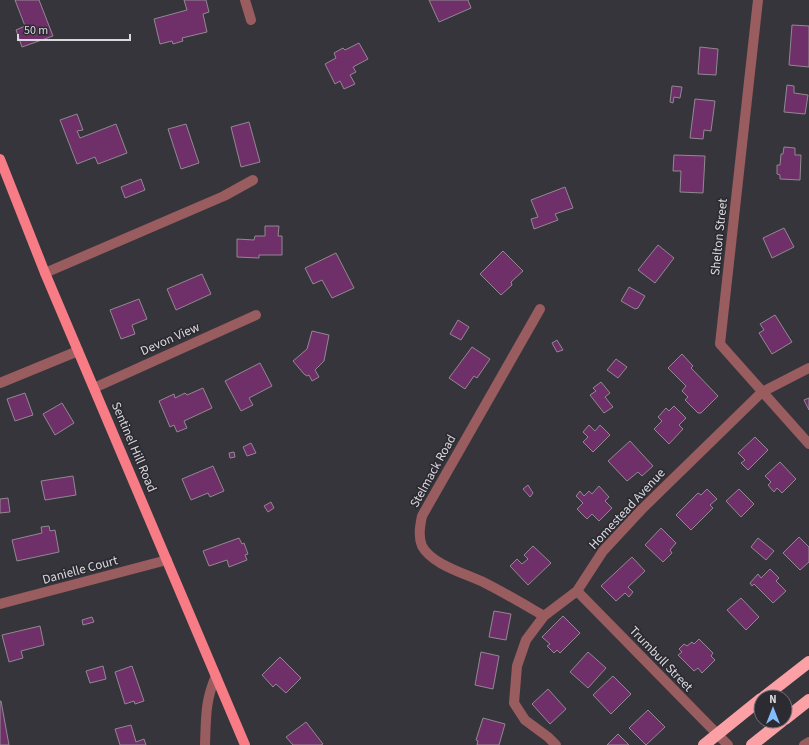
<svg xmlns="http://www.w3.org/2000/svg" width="809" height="745" viewBox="0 0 809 745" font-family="'Source Sans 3',sans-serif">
	<rect width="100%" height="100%" fill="#37353c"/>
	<!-- building -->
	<path fill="#6f306a" stroke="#90898f" d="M15 0H39L53 36 22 47 16 30 25 26Z
		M184 0H206L209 12 203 14 207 32 182 38 183 41 173 44 172 41 160 44 154 19 187 10Z
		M429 0H468L471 8 439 22Z
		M792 25 809 26V67L789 65Z
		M359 43 368 59 353 67 356 72 350 75 355 84 344 89 340 81 335 84 325 64 336 58 334 53 343 48 345 50Z
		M700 47 718 49 716 75 698 74Z
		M787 85 794 86V93L808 95 805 114 784 112Z
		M672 86 682 87 680 98 674 97 673 103 670 102Z
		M695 99 715 101 711 131 704 130 703 139 690 138Z
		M77 114 83 130 77 131 80 138 116 124 127 153 98 164 95 157 77 164 60 120Z
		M249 122 260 162 241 167 231 127Z
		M186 124 199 163 181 169 168 129Z
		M784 147 795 148V155H801L800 180 780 179V175L777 174V165H780L781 154H783Z
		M674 155 705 156 703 193 680 192 681 171H673Z
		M141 179 145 190 125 198 121 187Z
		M565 187 573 208 555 214 558 220 534 229 531 219 538 217 531 200Z
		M265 226H279L278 236H282V255H259V258L237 257V239L254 240 255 236H265Z
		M784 228 794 247 772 258 763 238Z
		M658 245 674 258 655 283 638 270Z
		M503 251 523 271 511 282 512 285 501 295 480 274Z
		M336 253 354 288 332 298 322 280 313 284 305 268Z
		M202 274 211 294 176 310 167 289Z
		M629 287 645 296 638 308 635 309 621 301Z
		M139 299 147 319 132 325 135 334 121 339 110 310Z
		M775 315 792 342 772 354 759 333 764 330 760 324Z
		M458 320 469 327 461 340 450 334Z
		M312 331 329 335 324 361 315 370 319 377 312 381 309 375 307 376 304 374 293 361 307 349Z
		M557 340 563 350 557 352 552 343Z
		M472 347 490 359 477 378 474 376 465 389 449 378Z
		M682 354 693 366 691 368 718 396 701 413H698L685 400 688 397 682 391 686 386 668 368Z
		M616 359 627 367 618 378 607 370Z
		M260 363 272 386 249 398 253 405 241 411 225 381Z
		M601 382 610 393 605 397 613 407 604 413 590 395 596 391 593 388Z
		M203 388 212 408 184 421 187 428 177 432 174 425 170 427 159 401 174 394 175 398 185 393 187 395Z
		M25 393 33 415 15 421 7 399Z
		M809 398V410L804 400Z
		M62 403 74 423 55 435 43 414Z
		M674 406 686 418 679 425 683 429 669 444 654 429 662 421 658 417 666 408 669 411Z
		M589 425 595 431 600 425 610 435 593 452 583 442 588 437 583 432Z
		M755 437 768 450 748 470 741 463 745 460 738 453Z
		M630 441 653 466 642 476 638 472 627 481 608 461Z
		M251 443 256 453 247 456 243 447Z
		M234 452 235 457 230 458 229 453Z
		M780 462 796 479 782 493 777 488 774 492 768 485 771 482 765 476Z
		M213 466 224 491 210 497 208 493 191 500 182 479Z
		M73 476 76 495 45 500 41 481Z
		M528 485 533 493 530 497 523 489Z
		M599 486 609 497 605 501 612 508 599 521 592 514 587 519 577 509 583 503 576 496 580 491 584 496 589 491 592 494Z
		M707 489 717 499 710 505 713 508 691 530 676 515 698 493 701 495Z
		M739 489 754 504 741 517 726 501Z
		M8 498 10 512 0 513V499Z
		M271 502 274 508 268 512 264 506Z
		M49 526 50 531 55 530 59 552 17 561 12 540 42 533 41 527Z
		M661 528 676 543 670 550 672 553 663 562 645 545Z
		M799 537 809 547V562L800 570 783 553Z
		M239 538 242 544 244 543 248 554 245 555 247 560 229 567 227 560 209 566 203 551Z
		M758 538 774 551 766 560 751 547Z
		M533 546 551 563 528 585 510 566 517 559 522 564 528 559 524 555Z
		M632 557 645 571 628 587 633 592 629 597 625 593 616 601 601 586Z
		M770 569 779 578 776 581 786 591 773 603 754 584 752 586 750 583 758 574 761 578Z
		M741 598 759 617 746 630 727 610Z
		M494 611 511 614 506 640 489 637Z
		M563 616 580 633 560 653 557 650 554 653 547 646 550 644 542 637Z
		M92 617 94 622 83 625 82 620Z
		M40 626 44 645 21 651 23 658 9 662 2 635Z
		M699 639 713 653 711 656 715 660 702 673 698 668 694 671 678 655 682 652 679 649 684 644 687 646 692 642 694 644Z
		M481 652 499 656 493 689 475 685Z
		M588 652 606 668 588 688 570 672Z
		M280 657 301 678 286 693 276 684 273 687 262 675Z
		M103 666 106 679 90 683 86 671Z
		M132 666 144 701 135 704 134 701 125 704 115 672Z
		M613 676 631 694 611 714 593 695Z
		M548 689 566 709 550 724 532 704Z
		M0 701H1L9 745H0Z
		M648 710 665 727 646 745 629 728Z
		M483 718 505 724 499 745H477L478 741 476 740Z
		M306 722 323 744 321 745H293L286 737Z
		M131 725 136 742 144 739 146 745H120L115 729Z
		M618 734 629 745H607Z"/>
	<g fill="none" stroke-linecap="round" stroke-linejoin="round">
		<!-- minor -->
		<path stroke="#995c5f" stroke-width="10" d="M245 0 251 20
			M758 0 720 344 809 444
			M45 273 224 196 253 180
			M540 309 422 516C420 526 418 536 422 546 432 565 467 574 485 583 505 593 525 605 544 616
			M0 383 78 351
			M94 388 256 315
			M577 591 728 745
			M0 604 167 560
			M205 745C206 719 205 700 216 676
			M556 745 548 737 525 720 514 703 517 666 526 640 544 616 577 591 603 551 642 509 762 392 809 368
			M804 745 809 742"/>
		<!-- major -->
		<path stroke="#f87c85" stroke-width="10" d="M0 159 45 273 245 745"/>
		<!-- highway -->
		<path stroke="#fba1a5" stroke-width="12" d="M764 697 809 662
			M785 719 809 700
			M704 745 761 699
			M752 745 782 721"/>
	</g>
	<g text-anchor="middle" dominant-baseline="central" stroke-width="3.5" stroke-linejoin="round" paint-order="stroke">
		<!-- street labels -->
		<g font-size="13" fill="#dad9de" stroke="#2d2b32">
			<text transform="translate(719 237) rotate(-84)">Shelton Street</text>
			<text transform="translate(170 339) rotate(-24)">Devon View</text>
			<text transform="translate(134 447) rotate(67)">Sentinel Hill Road</text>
			<text transform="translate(433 471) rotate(-61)">Stelmack Road</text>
			<text transform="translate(627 509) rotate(-47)">Homestead Avenue</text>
			<text transform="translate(80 570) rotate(-15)">Danielle Court</text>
			<text transform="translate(661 659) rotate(46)">Trumbull Street</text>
		</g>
	</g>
	<!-- north arrow -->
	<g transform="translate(773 709)"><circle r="19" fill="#2d2b32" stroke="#727177"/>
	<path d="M0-3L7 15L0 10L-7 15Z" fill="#83bcfb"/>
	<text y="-6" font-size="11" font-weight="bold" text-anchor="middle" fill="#dad9de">N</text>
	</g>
	<!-- scale -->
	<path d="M18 34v6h112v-6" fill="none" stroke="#dad9de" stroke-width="2"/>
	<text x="24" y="34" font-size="12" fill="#dad9de" stroke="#2d2b32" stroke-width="3" paint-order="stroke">50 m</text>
</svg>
